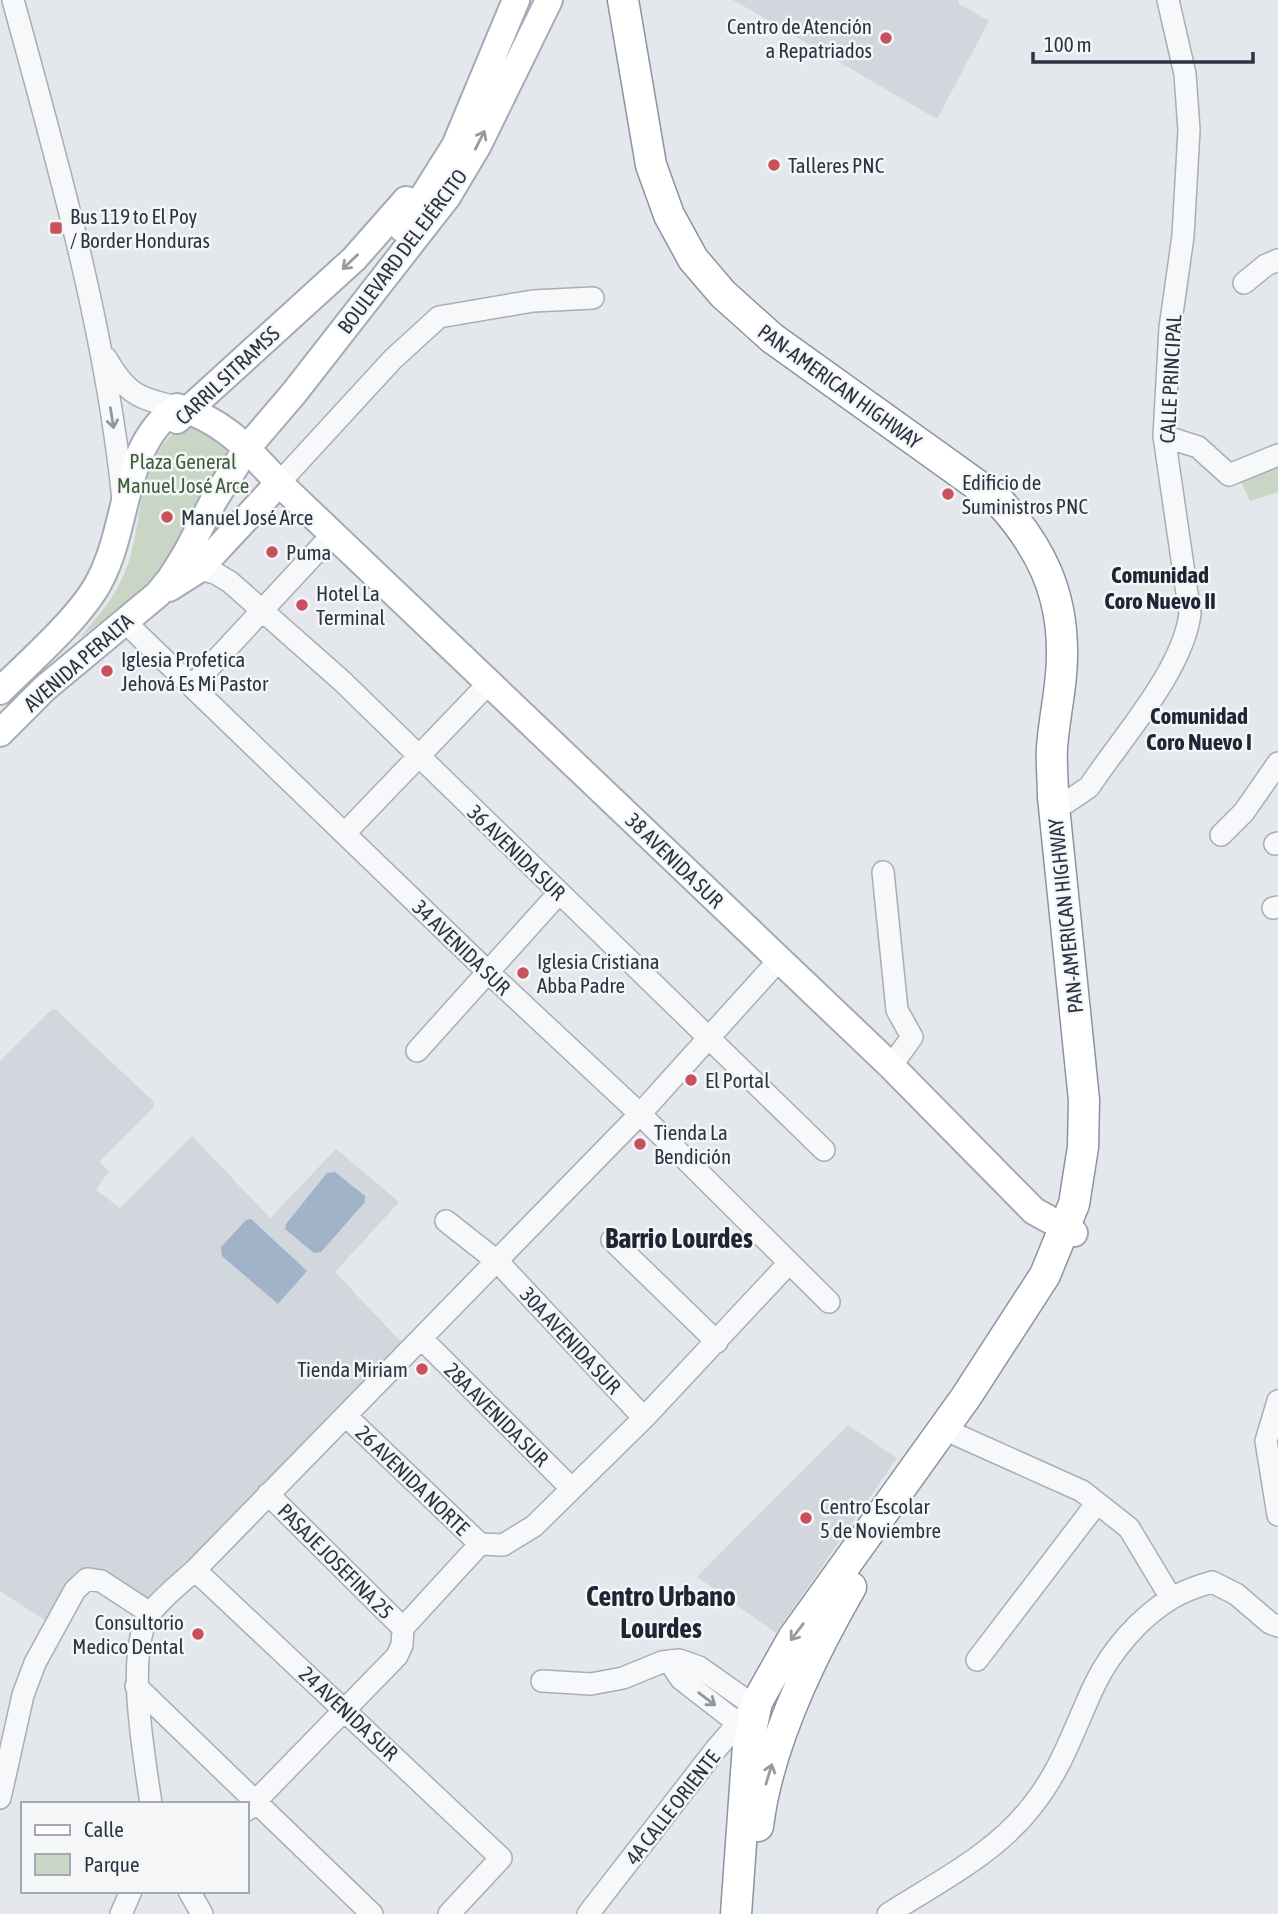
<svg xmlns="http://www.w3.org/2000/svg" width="1278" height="1914" viewBox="0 0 1278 1914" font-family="'Asap Condensed',sans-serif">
	<rect width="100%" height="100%" fill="#e4e7eb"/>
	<!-- built -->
	<path fill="#d2d6dd" d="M733 0H959V4L989 21 937 119Z
		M52 1009 56 1010 153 1101 154 1107 99 1162 109 1171 96 1190 120 1208 192 1136 270 1218 336 1149 399 1202 335 1272 403 1344 150 1600 87 1567 46 1621 0 1591V1061Z
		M848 1425 897 1458 776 1633 697 1577Z"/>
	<!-- green -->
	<path fill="#c9d5c5" d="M192 422 227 445C225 466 211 486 201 504 191 521 182 539 171 555 148 589 112 614 79 638 97 618 115 597 125 572 146 522 133 448 192 422Z
		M1278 459V492L1250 501 1239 477Z"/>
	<!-- water -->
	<path fill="#a1b3c9" d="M335 1172 365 1196V1202L321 1252 314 1253 285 1229 286 1224 327 1173Z
		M251 1219 307 1271 278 1304 222 1256 221 1247 246 1220Z"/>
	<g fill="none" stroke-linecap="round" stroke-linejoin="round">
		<defs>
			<path id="minor" d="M13 0C58 165 106 330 123 500
				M1244 283 1266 265 1278 260
				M106 358C126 393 138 399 177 407
				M1164 436 1198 447 1229 475 1278 455
				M279 483 393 359 439 317 533 301 593 298
				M199 569 215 573 230 582 342 681 824 1150
				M124 621 488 972 640 1114 829 1302
				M192 686 333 534
				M1067 802 1089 787 1098 774C1129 730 1183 667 1190 614L1164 436 1170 328 1183 236 1189 130 1185 74 1168 0
				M345 833 489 683
				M1221 835 1244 812 1278 763
				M1275 844 1278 843
				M883 872 897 1010 912 1037 891 1066
				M1273 908 1278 907
				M417 1051 559 893
				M446 1221 498 1262 644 1418
				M612 1240 717 1342
				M422 1339 571 1488
				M1278 1401 1266 1441 1278 1515
				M346 1416 480 1544
				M957 1435 1082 1491 1129 1528 1171 1598
				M268 1494 403 1628
				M195 1570 501 1858 449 1914
				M977 1660 1097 1503
				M669 1661 681 1679 748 1731
				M542 1681 591 1684 623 1678 662 1662 679 1660 699 1667 743 1698 757 1702 716 1749 588 1914
				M136 1686 372 1914
				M0 1798 23 1695 35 1663 75 1590 87 1579 101 1581 150 1613
				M151 1804C145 1759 123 1647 152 1611 164 1596 181 1583 195 1570L640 1114 779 960
				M247 1810 397 1656 402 1645 403 1628 480 1544 503 1545 534 1526 644 1418 789 1263
				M189 1891 202 1914
				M121 1914 131 1891
				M888 1914C938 1882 995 1854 1032 1806 1062 1769 1075 1726 1095 1684 1111 1651 1140 1617 1172 1598 1184 1591 1198 1586 1212 1582L1236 1594 1270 1623 1278 1626"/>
			<path id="major" d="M403 229 455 146 516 0
				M177 420 354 259 406 200
				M169 588 199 569 279 483
				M0 691C30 661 82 616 100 580 130 522 121 447 177 407 224 420 247 448 279 483L891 1066 1034 1211 1074 1233
				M0 733 45 688 158 594 171 578 186 554 214 500 247 448 294 393 447 197 478 145 549 0"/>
			<path id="highway" d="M623 0 651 165 669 215 693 259 723 294 772 338 998 500C1040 546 1063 592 1062 656 1062 687 1054 717 1052 748 1051 764 1053 780 1053 797L1084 1100 1083 1147 1074 1204 1045 1275 966 1397 793 1638 757 1702 748 1745 736 1914
				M758 1826C768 1745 810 1658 851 1587"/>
		</defs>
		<!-- minor casing -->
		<use href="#minor" stroke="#a9aeb5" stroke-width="24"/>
		<!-- major casing -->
		<use href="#major" stroke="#a4aab7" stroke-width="30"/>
		<!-- highway casing -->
		<use href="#highway" stroke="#8c93a1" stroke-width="33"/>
		<!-- minor -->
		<use href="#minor" stroke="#f7f8fa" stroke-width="21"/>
		<!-- major -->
		<use href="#major" stroke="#fff" stroke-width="26"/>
		<!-- highway -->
		<use href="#highway" stroke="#fff" stroke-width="30"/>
	</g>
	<!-- one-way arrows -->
	<defs><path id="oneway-shaft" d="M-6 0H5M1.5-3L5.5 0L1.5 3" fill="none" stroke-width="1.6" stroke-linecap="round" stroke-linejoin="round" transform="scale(1.75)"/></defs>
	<g stroke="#969aa1">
		<use href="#oneway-shaft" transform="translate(480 140) rotate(-63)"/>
		<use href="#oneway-shaft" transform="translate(350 262) rotate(136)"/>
		<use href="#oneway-shaft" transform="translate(797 1632) rotate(127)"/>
		<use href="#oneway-shaft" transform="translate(769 1774) rotate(-73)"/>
	</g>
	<g stroke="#92969e">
		<use href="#oneway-shaft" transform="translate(112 418) rotate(81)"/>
		<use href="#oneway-shaft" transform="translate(707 1699) rotate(37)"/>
	</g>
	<!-- markers -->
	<g fill="#ca505d" stroke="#f4f6f8" stroke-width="2.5">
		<circle cx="886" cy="38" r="7"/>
		<circle cx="774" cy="165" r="7"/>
		<rect x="49" y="221" width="14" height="14" rx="3.5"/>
		<circle cx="948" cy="494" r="7"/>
		<circle cx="167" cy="517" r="7"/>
		<circle cx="272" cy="552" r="7"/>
		<circle cx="302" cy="605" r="7"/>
		<circle cx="107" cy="671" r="7"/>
		<circle cx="523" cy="973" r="7"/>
		<circle cx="691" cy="1080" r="7"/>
		<circle cx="640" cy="1144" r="7"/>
		<circle cx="422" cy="1369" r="7"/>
		<circle cx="806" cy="1518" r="7"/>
		<circle cx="198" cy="1634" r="7"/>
	</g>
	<g text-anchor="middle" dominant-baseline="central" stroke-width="5" stroke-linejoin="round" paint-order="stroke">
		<!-- poi labels -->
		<g font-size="21" fill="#2c3443" stroke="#f4f6f8" text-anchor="start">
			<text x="872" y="26" text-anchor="end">Centro de Atención<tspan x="872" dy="24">a Repatriados</tspan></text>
			<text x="788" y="165">Talleres PNC</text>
			<text x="70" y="216">Bus 119 to El Poy<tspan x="70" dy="24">/ Border Honduras</tspan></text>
			<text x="962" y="482">Edificio de<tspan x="962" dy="24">Suministros PNC</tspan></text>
			<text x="181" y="517">Manuel José Arce</text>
			<text x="286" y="552">Puma</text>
			<text x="316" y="593">Hotel La<tspan x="316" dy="24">Terminal</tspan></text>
			<text x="121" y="659">Iglesia Profetica<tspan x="121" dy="24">Jehová Es Mi Pastor</tspan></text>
			<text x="537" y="961">Iglesia Cristiana<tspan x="537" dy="24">Abba Padre</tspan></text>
			<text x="705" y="1080">El Portal</text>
			<text x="654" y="1132">Tienda La<tspan x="654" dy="24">Bendición</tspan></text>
			<text x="408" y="1369" text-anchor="end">Tienda Miriam</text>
			<text x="820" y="1506">Centro Escolar<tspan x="820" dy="24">5 de Noviembre</tspan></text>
			<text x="184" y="1622" text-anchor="end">Consultorio<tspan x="184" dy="24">Medico Dental</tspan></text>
		</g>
		<!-- street labels -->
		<g font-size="21" fill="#2c3443" stroke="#f4f6f8">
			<text transform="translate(402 251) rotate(-53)">BOULEVARD DEL EJÉRCITO</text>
			<text transform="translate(227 375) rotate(-43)">CARRIL SITRAMSS</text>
			<text transform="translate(1170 379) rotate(-87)">CALLE PRINCIPAL</text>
			<text transform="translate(840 386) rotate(36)">PAN-AMERICAN HIGHWAY</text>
			<text transform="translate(78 662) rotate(-41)">AVENIDA PERALTA</text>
			<text transform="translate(517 852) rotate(44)">36 AVENIDA SUR</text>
			<text transform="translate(675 860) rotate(44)">38 AVENIDA SUR</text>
			<text transform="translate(1065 916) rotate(-96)">PAN-AMERICAN HIGHWAY</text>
			<text transform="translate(462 947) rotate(44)">34 AVENIDA SUR</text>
			<text transform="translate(571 1340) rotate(47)">30A AVENIDA SUR</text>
			<text transform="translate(497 1414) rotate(45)">28A AVENIDA SUR</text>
			<text transform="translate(413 1480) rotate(44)">26 AVENIDA NORTE</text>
			<text transform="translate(336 1561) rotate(45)">PASAJE JOSEFINA 25</text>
			<text transform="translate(349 1713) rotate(43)">24 AVENIDA SUR</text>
			<text transform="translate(672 1807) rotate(-52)">4A CALLE ORIENTE</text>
		</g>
		<!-- park labels -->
		<g font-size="21" fill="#3f5e3a" stroke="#f4f6f8">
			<text x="183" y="461">Plaza General<tspan x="183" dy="24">Manuel José Arce</tspan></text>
		</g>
		<!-- neighbourhood labels -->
		<g font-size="23" font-weight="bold" fill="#1e2534" stroke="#f4f6f8">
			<text x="1160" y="575">Comunidad<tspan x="1160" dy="26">Coro Nuevo II</tspan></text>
			<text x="1199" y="716">Comunidad<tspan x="1199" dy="26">Coro Nuevo I</tspan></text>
		</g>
		<!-- district labels -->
		<g font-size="28" font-weight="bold" fill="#1e2534" stroke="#f4f6f8">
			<text x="679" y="1238">Barrio Lourdes</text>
			<text x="661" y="1596">Centro Urbano<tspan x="661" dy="32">Lourdes</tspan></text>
		</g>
	</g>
	<!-- legend -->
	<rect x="21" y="1802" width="228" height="91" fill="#f4f6f8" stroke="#a4a8b0" stroke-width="2"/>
	<rect x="35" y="1825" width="35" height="10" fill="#ffffff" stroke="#a4a8b0" stroke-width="2"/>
	<text x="84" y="1837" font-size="21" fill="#2c3443">Calle</text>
	<rect x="35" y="1854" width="35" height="21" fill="#c9d5c5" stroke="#a4a8b0" stroke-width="2"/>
	<text x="84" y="1872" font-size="21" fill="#2c3443">Parque</text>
	<!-- scale -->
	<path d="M1033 52v10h220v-10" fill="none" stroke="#2c3443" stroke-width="3.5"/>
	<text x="1044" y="52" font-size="21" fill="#2c3443" stroke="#f4f6f8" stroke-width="5" paint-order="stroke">100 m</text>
</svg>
